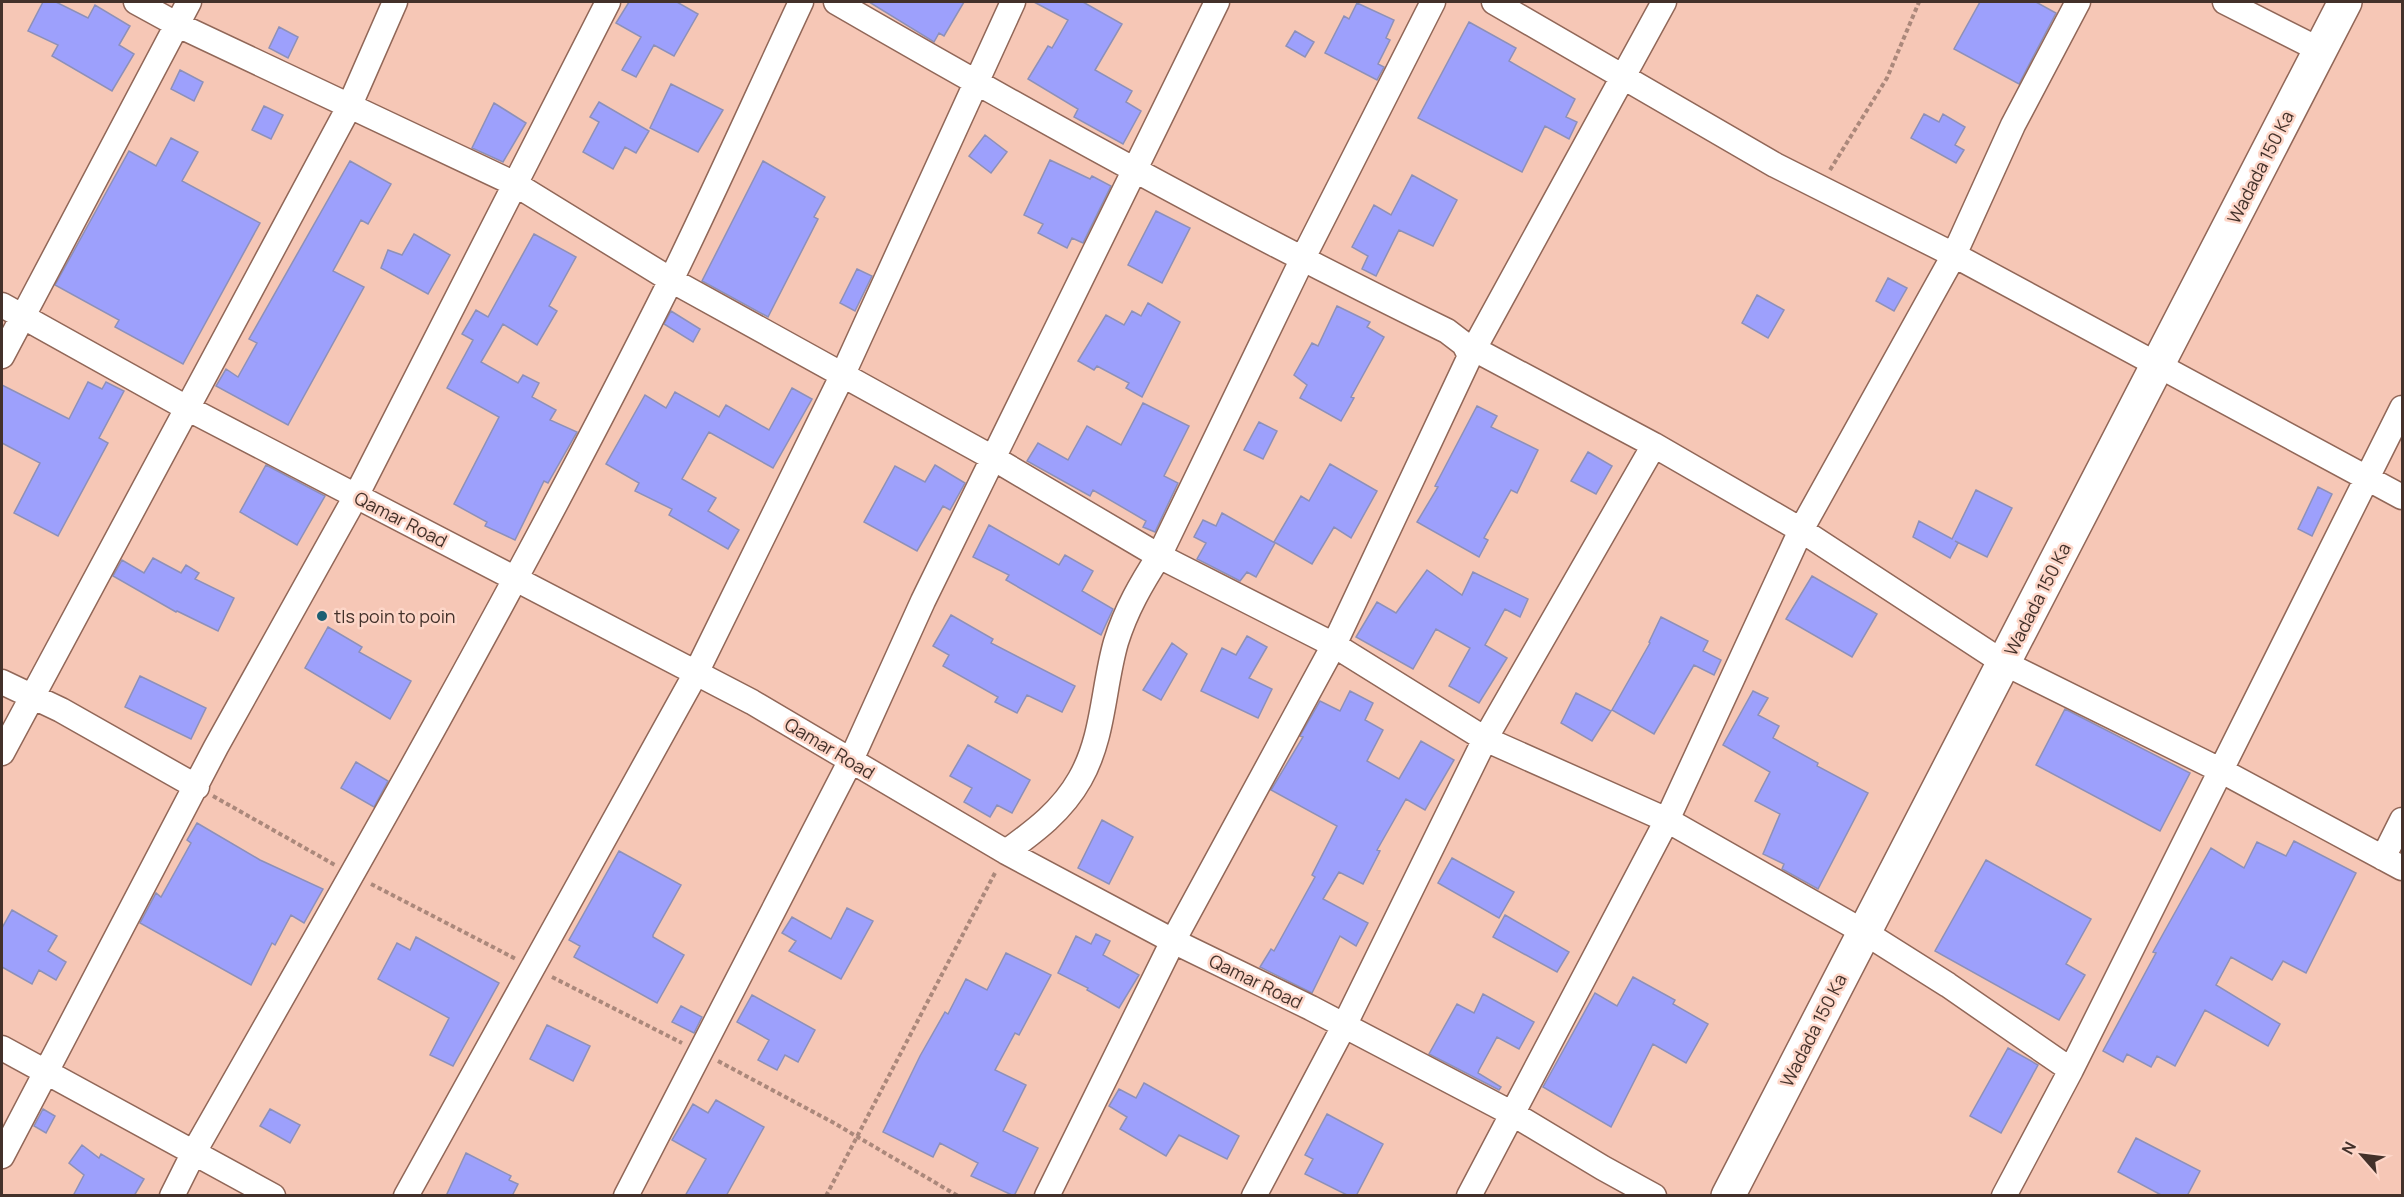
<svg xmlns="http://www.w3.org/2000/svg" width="2404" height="1197" viewBox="0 0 2404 1197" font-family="Manrope,sans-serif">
	<rect width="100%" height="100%" fill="#f6c7b6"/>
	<!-- building -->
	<path fill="#9da0fc" stroke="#8d90b8" stroke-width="1.5" d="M43 2H56L88 18 95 5 130 26 119 45 134 54 112 91 52 56 58 45 28 31Z
		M629 2H677L698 14 674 56 654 45 636 77 622 70 641 37 616 23Z
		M869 2H964L944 36 939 33 934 42Z
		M1034 2H1083L1122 24 1095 70 1132 91 1126 102 1141 111 1123 144 1074 117 1078 109 1028 79 1048 46 1052 48 1068 20Z
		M1980 2H2036L2056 13 2019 84 1954 49Z
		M1357 3 1394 20 1386 38 1390 40 1378 64 1384 67 1377 80 1325 53 1344 16 1349 19Z
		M1469 22 1516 48 1509 61 1575 99 1566 117 1577 122 1569 139 1545 126 1522 172 1418 118Z
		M279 27 298 37 288 58 269 48Z
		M1295 31 1314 42 1305 57 1286 46Z
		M180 70 203 82 194 101 171 89Z
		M671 84 723 110 698 152 650 128Z
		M599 102 649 131 636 153 625 147 613 169 583 152 599 122 590 117Z
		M494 103 526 123 503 162 472 148Z
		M264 106 283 115 271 139 252 130Z
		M1924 114 1939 122 1943 114 1965 127 1955 145 1964 150 1956 163 1911 138Z
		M985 135 1007 152 991 173 969 156Z
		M171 138 198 152 182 181 260 223 183 364 115 327 119 320 55 285 129 151 156 166Z
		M1050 160 1090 179 1092 176 1111 186 1083 243 1072 238 1067 248 1038 233 1043 224 1024 215Z
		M350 161 391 184 368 224 361 220 333 271 364 287 288 425 216 386 226 369 238 377 257 343 249 339Z
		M763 161 825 197 814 217 818 219 768 317 702 281Z
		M1412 175 1457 200 1433 246 1399 230 1376 276 1362 269 1368 256 1352 247 1374 205 1391 215Z
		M1156 211 1190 228 1162 283 1128 265Z
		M414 234 450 255 428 294 381 268 388 250 402 255Z
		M534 234 576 257 549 306 557 311 537 345 503 324 481 362 518 383 523 375 539 383 532 397 556 410 550 420 577 432 548 483 544 481 515 540 485 526 487 522 454 504 499 417 447 388 473 340 462 334 476 310 488 317Z
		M857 269 872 276 855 311 840 303Z
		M1888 278 1907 288 1894 311 1876 301Z
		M1757 295 1784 310 1768 338 1742 323Z
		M1148 303 1180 322 1142 397 1126 388 1129 383 1097 366 1094 370 1078 361 1106 315 1124 325 1132 311 1141 316Z
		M1337 306 1370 322 1367 327 1384 337 1351 397 1354 398 1341 421 1300 398 1307 385 1294 375 1312 343 1318 346Z
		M671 311 700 329 693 342 664 324Z
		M88 382 102 389 106 382 124 391 99 438 108 443 58 536 14 513 40 463 2 443V385L69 419Z
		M792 388 812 399 773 468 709 432 682 479 716 498 708 511 739 530 728 549 669 515 672 509 635 491 639 483 606 464 645 395 666 408 675 392 719 417 726 405 769 430Z
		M1143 403 1189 426 1164 476 1178 483 1155 532 1143 527 1146 521 1093 490 1090 496 1027 461 1038 443 1068 460 1087 426 1121 445Z
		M1477 406 1497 416 1491 427 1538 450 1517 493 1511 490 1484 538 1488 540 1479 557 1417 522 1438 487 1435 486Z
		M1259 422 1277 431 1263 459 1244 450Z
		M1588 452 1612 466 1596 494 1571 481Z
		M1330 464 1377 491 1351 538 1334 527 1312 564 1274 542 1301 496 1309 501Z
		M266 465 325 496 297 545 240 512Z
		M935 465 965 483 950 510 943 506 917 551 864 522 895 466 925 482Z
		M2318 487 2332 494 2312 536 2298 529Z
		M1976 490 2012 508 1987 557 1955 541 1958 543 1950 558 1913 537 1919 521 1952 539Z
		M1222 513 1275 543 1256 577 1247 572 1240 581 1197 559 1206 543 1194 537 1203 520 1216 526Z
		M989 525 1059 565 1065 555 1093 571 1082 591 1113 609 1101 635 1006 580 1009 575 973 557Z
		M153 558 181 573 186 565 199 573 195 579 234 598 218 631 177 611 176 612 113 576 122 560 144 573Z
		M1427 570 1462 595 1473 572 1528 599 1520 617 1505 609 1485 645 1507 658 1479 703 1449 686 1470 648 1436 629 1413 669 1356 637 1377 602 1396 613Z
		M1812 576 1877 614 1852 657 1786 619Z
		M951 615 993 639 991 643 1075 686 1062 712 1027 695 1017 713 995 702 998 697 943 666 949 655 933 646Z
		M1661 617 1708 641 1703 651 1721 660 1714 675 1694 665 1654 734 1612 710 1650 643 1649 642Z
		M328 627 362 647 359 652 411 681 390 719 305 668Z
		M1247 636 1267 647 1249 678 1272 689 1258 718 1201 691 1222 648 1236 655Z
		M1172 643 1187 654 1161 700 1143 690Z
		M140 676 206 708 191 739 125 707Z
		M1350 691 1373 703 1365 720 1383 730 1367 761 1399 779 1421 741 1454 760 1425 810 1406 799 1377 850 1380 851 1363 884 1339 872 1323 899 1368 923 1356 946 1340 936 1312 993 1260 967 1271 949 1274 951 1315 877 1312 875 1337 826 1271 790 1303 737 1300 736 1320 701 1340 711Z
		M1753 691 1768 698 1758 715 1779 726 1773 738 1818 763 1817 766 1868 793 1818 889 1782 869 1784 864 1763 854 1780 814 1755 801 1770 772 1723 745Z
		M1576 693 1611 711 1592 741 1561 723Z
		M2065 709 2190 773 2160 831 2036 765Z
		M968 745 1030 780 1012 813 997 805 990 817 964 802 972 788 950 776Z
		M356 762 388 781 374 807 341 788Z
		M1102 820 1133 837 1109 884 1078 868Z
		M197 823 260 860 323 889 304 923 291 915 275 945 272 943 251 985 140 923 156 893 161 897 191 843 187 840Z
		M2294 841 2356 873 2306 973 2283 961 2272 980 2231 957 2216 985 2280 1024 2268 1046 2205 1010 2175 1066 2157 1056 2151 1067 2127 1054 2123 1062 2103 1051 2156 953 2153 952 2163 934 2211 848 2244 868 2257 842 2286 856Z
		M619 851 681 885 653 935V937L684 955 657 1003 574 957 580 946 569 940Z
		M1452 858 1514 892 1499 918 1438 883Z
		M1986 860 2091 919 2066 964 2085 975 2059 1020 1935 951Z
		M847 908 873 921 841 979 789 951 796 941 782 933 792 917 831 939Z
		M12 910 57 936 48 951 66 962 56 980 39 970 32 984 2 967V928Z
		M1505 915 1569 952 1557 972 1493 937Z
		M1096 934 1110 941 1103 955 1139 975 1119 1008 1087 990 1088 988 1058 973 1076 936 1091 944Z
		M416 937 499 983 453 1066 430 1055 449 1018 378 979 397 943 410 950Z
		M1006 953 1051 975 1019 1035 1015 1033 995 1070 1026 1085 1003 1131 1038 1148 1014 1196 971 1176 978 1163 940 1143 933 1157 883 1132 920 1056 945 1012 948 1014 966 979 987 990Z
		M1633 977 1675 1000 1673 1004 1708 1024 1686 1063 1653 1044 1611 1127 1543 1087 1595 993 1617 1006Z
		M1483 994 1534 1022 1519 1049 1497 1037 1479 1070 1478 1073 1501 1087 1499 1090 1429 1054 1457 1004 1474 1013Z
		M752 995 815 1030 798 1062 785 1055 777 1070 758 1060 769 1040 737 1022Z
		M681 1006 702 1017 694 1033 672 1022Z
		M547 1025 590 1046 573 1081 530 1059Z
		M2008 1048 2038 1065 2001 1133 1970 1116Z
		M1144 1083 1239 1136 1227 1159 1179 1135 1166 1156 1120 1129 1127 1117 1109 1106 1119 1089 1136 1098Z
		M716 1100 764 1127 726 1196H685L706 1159 672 1140 693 1104 708 1113Z
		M43 1109 55 1116 46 1133 34 1126Z
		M270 1109 300 1125 290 1143 260 1126Z
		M1327 1114 1383 1144 1356 1196H1349L1305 1174 1313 1159 1305 1155Z
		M2136 1138 2200 1171 2187 1196H2163L2118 1172Z
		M82 1145 99 1158 101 1154 144 1179 134 1196H73L84 1175 69 1163Z
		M466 1153 511 1176 509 1180 518 1184 512 1196H446Z"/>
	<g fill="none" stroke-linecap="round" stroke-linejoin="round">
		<defs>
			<path id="street" d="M136 2 178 25 515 184 671 280 993 458 1159 556 1334 645 1485 739 1667 820 1864 932 1948 985 2071 1070
				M836 2C1036 118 1239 230 1447 331L1464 344 1470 356 1334 645 1173 941 1047 1196
				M2078 2 2013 125 1954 255 2402 497
				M2225 2 2320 50
				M2 305 185 407 752 702 1006 852 1173 941 1311 1008 1513 1114 1603 1168 1654 1196
				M1474 349 1654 445 1801 530 2004 663 2220 770 2402 868
				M2 356 189 2
				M1470 356 1664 2
				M2 682 61 710 197 787
				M2 753 349 107 395 2
				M1006 852C1035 831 1062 811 1080 779 1104 737 1103 687 1116 642 1126 610 1141 584 1159 556L1302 260 1433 2
				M2383 858 2402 820
				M2 1048 273 1196
				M2 1156 216 747 356 496 608 2
				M172 1196 194 1152C358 865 523 576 671 280 716 188 758 94 801 2
				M406 1196 696 673 843 374 1013 2
				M626 1196 851 760 923 601 1217 2
				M1254 1196 1344 1026 1485 739 1654 445
				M1469 1196 1667 820 1801 530 1954 255 1775 165 1494 2
				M2004 1196 2071 1070 2402 408"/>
			<path id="secondary" d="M1728 1196 2345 2"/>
		</defs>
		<!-- street casing -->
		<use href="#street" stroke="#916758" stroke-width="27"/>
		<!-- secondary casing -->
		<use href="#secondary" stroke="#916758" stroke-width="36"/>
		<!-- path -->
		<path stroke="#ab887b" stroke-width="4" stroke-dasharray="4.5 3" stroke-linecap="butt" d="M1830 170 1887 78 1919 2
			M213 796 335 865
			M371 884 516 959
			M552 977 682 1043
			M718 1061 834 1123 958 1196
			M826 1196 996 871"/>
		<!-- street -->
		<use href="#street" stroke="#fff" stroke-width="24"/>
		<!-- secondary -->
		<use href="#secondary" stroke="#fff" stroke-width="33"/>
	</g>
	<!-- markers -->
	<circle fill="#1c5f72" stroke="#fdd6c8" stroke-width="2" cx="322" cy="616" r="6"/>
	<g text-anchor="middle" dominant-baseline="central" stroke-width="5" stroke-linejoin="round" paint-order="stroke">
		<!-- street labels -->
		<g font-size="18" fill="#43312a" stroke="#fdd6c8">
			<text transform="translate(2260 167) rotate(-63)">Wadada 150 Ka</text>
			<text transform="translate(401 519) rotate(27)">Qamar Road</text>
			<text transform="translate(2037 599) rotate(-63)">Wadada 150 Ka</text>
			<text transform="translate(830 748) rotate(31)">Qamar Road</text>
			<text transform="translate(1256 981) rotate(26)">Qamar Road</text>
			<text transform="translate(1813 1030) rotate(-63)">Wadada 150 Ka</text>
		</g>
		<!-- poi labels -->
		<g font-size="18" fill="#43312a" stroke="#fdd6c8" text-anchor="start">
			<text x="334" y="616">tls poin to poin</text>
		</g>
	</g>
	<!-- border -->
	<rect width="2404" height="1197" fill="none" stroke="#43312a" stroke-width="6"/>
	<!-- north arrow -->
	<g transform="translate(2362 1155) rotate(298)" stroke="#fdd6c8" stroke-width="4.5" paint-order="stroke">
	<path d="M0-4.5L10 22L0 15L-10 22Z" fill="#43312a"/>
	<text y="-9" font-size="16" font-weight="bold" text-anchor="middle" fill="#43312a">N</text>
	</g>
</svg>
